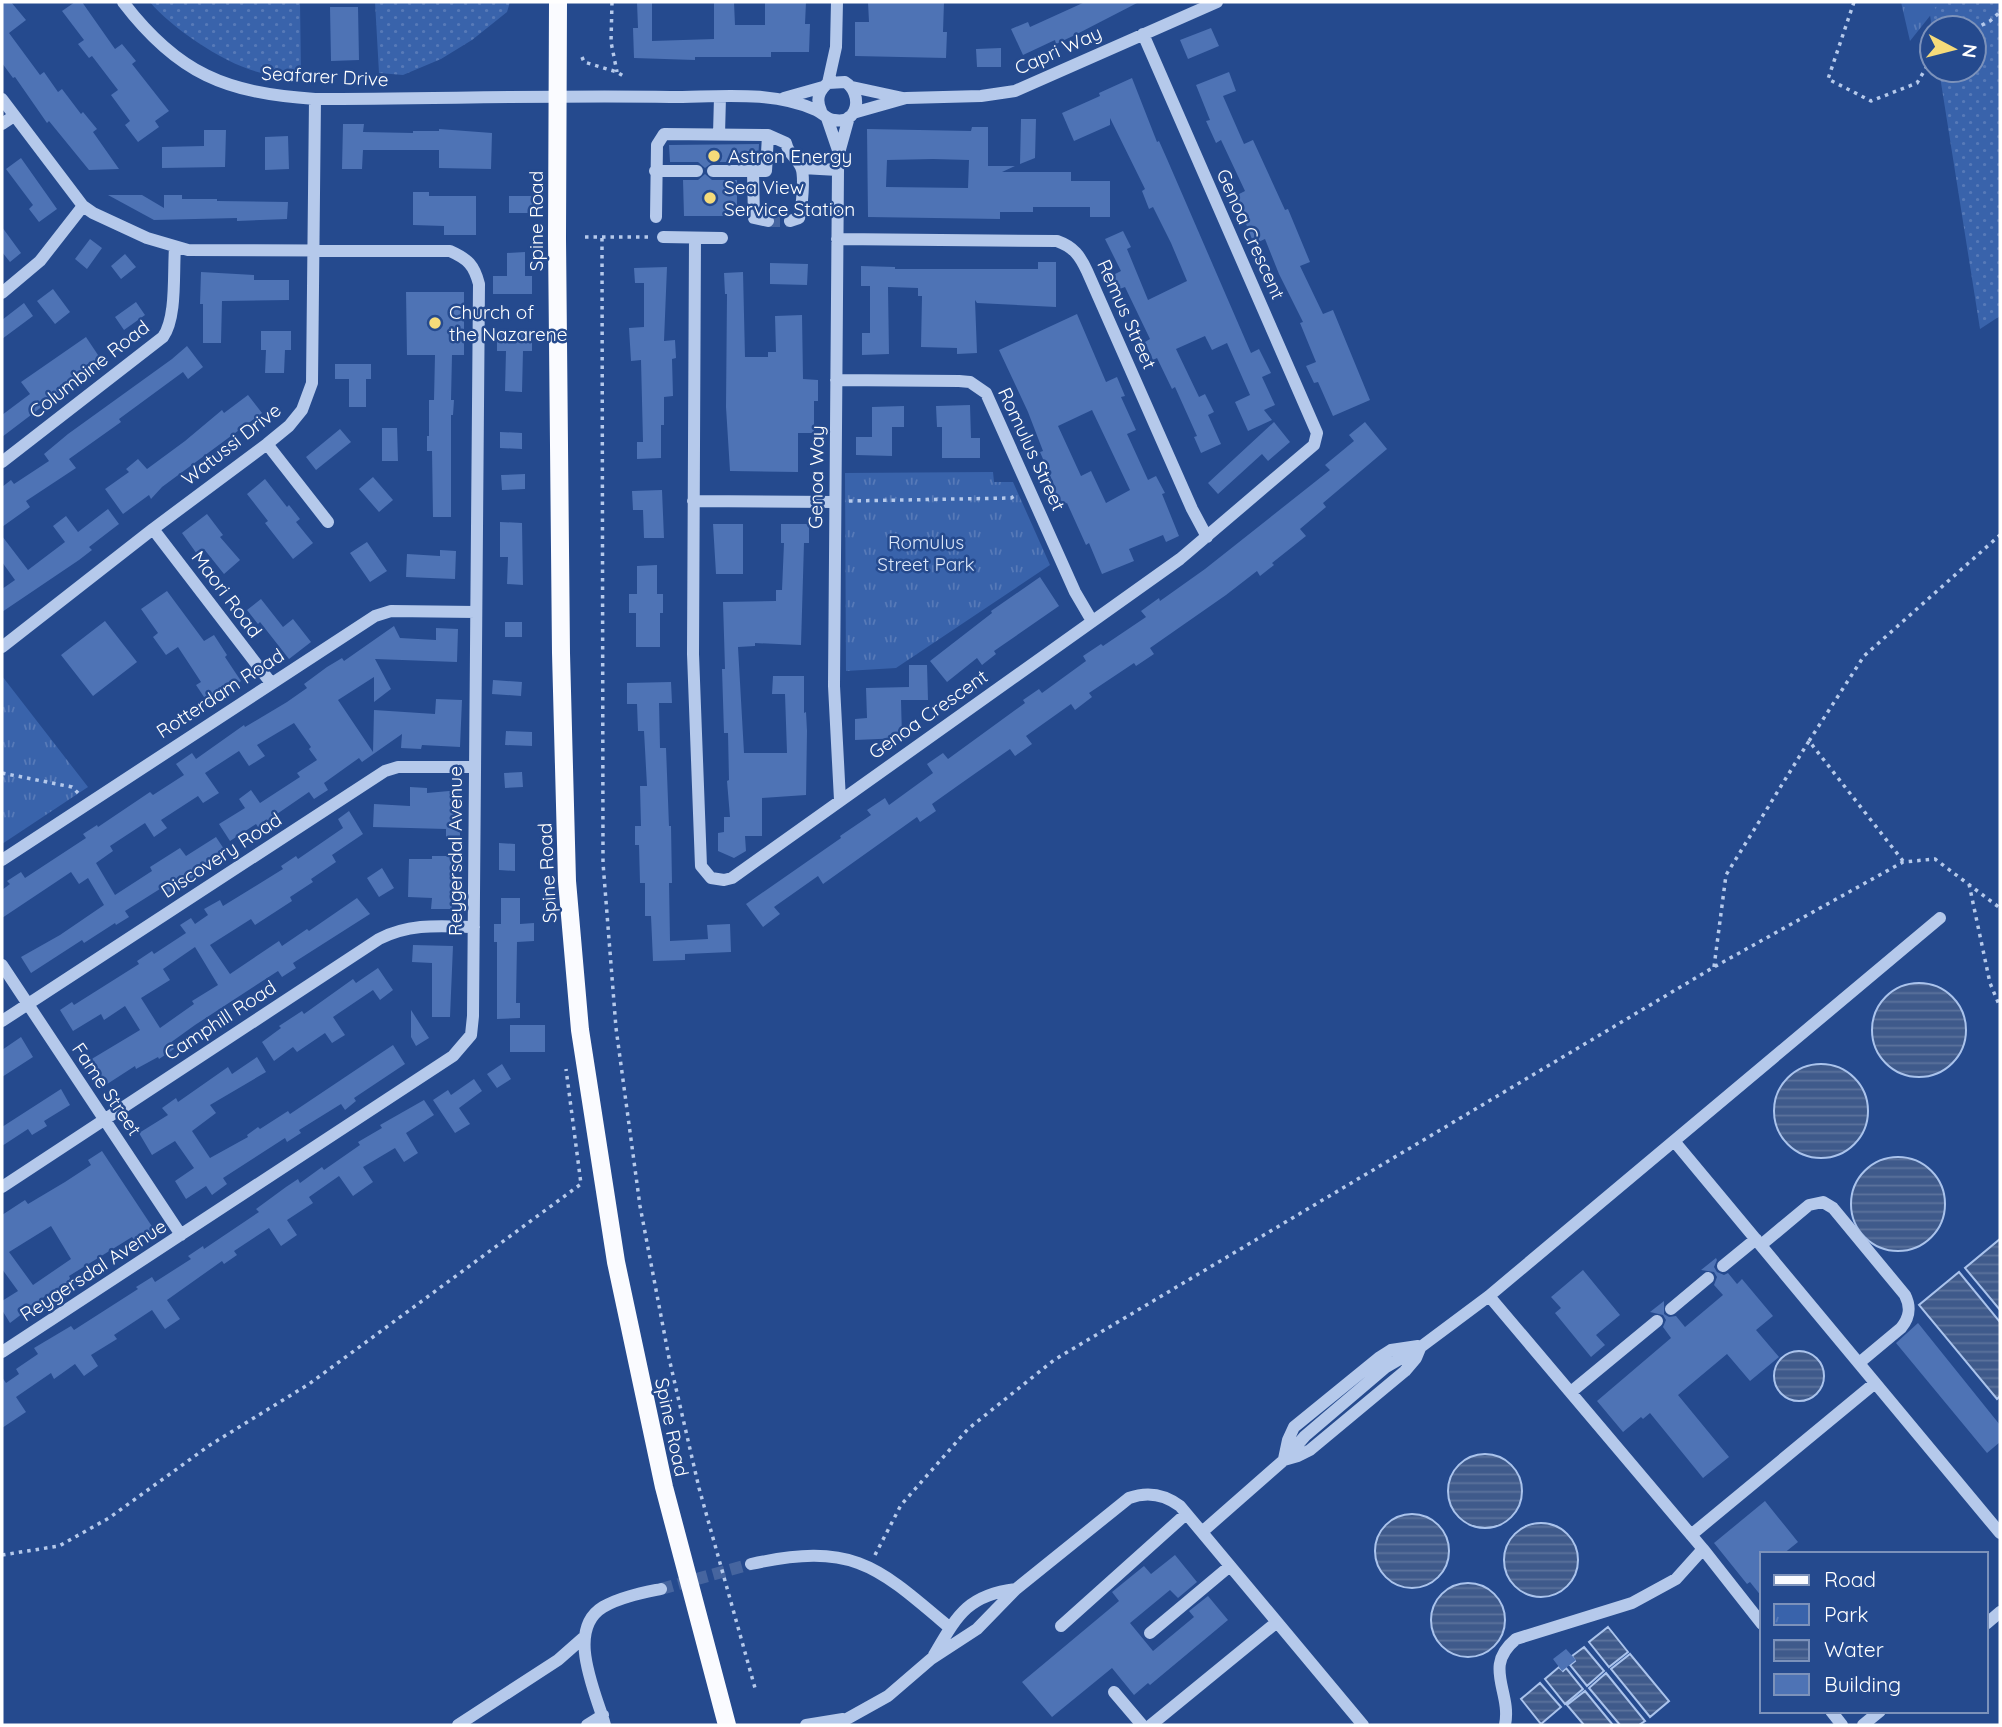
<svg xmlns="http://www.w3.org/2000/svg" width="2002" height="1727" viewBox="0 0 2002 1727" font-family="Quicksand,sans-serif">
	<defs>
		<pattern id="grass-dots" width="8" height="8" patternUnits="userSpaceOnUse" patternTransform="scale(1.75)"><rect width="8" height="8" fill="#3963ab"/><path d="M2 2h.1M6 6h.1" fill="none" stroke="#577ab8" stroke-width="1.8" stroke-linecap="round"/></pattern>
		<pattern id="park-tufts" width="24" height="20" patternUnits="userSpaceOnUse" patternTransform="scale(1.75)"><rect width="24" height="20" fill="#3963ab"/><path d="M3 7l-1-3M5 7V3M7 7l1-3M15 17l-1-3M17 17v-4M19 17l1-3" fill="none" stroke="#577ab8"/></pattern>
		<pattern id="water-rules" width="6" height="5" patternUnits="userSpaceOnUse" patternTransform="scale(1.75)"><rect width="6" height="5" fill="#3f5a8b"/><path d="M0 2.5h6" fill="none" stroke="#5c739c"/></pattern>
	</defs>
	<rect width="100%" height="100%" fill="#254a8e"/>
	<!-- grass -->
	<path fill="url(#grass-dots)" d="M150 2H300L301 73C290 73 279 75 268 74 233 70 172 29 150 2Z
		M375 2H510L507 12 472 40 441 59 403 75 379 73Z
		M1928 2H2000V316L1980 329 1939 70H1974V28H1932Z"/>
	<!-- park -->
	<path fill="url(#park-tufts)" d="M1901 2H1941L1910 41Z
		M993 472 994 482H1013L1050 565 896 668 846 671 845 473Z
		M2 676 88 787 2 844Z"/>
	<!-- water -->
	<path fill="url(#water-rules)" stroke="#aac3ec" stroke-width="2" d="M1872 1030a47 47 0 1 1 94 0a47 47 0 1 1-94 0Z
		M1774 1111a47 47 0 1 1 94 0a47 47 0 1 1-94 0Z
		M1851 1204a47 47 0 1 1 94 0a47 47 0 1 1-94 0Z
		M2000 1239V1310L1965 1268Z
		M1959 1272 2000 1322V1396L1997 1399 1919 1305Z
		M1774 1376a25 25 0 1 1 50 0a25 25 0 1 1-50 0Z
		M1448 1491a37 37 0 1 1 74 0a37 37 0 1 1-74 0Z
		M1375 1551a37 37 0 1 1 74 0a37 37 0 1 1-74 0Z
		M1504 1560a37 37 0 1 1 74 0a37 37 0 1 1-74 0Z
		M1431 1620a37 37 0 1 1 74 0a37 37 0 1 1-74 0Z
		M1608 1627 1628 1652 1609 1667 1589 1642Z
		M1584 1647 1604 1671 1587 1686 1570 1665 1575 1661 1572 1656Z
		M1630 1654 1669 1701 1650 1717 1611 1669Z
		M1559 1667 1563 1671 1566 1668 1583 1689 1565 1704 1545 1679Z
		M1606 1673 1645 1721 1639 1725H1620L1589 1688Z
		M1540 1683 1561 1707 1541 1724 1521 1699Z
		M1585 1691 1613 1725H1584L1567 1705Z"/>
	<!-- building -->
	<path fill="#4e73b5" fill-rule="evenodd" d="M2 2H11L26 20 9 33 40 75 44 72 58 92 62 89 81 114 83 112 97 129 93 132 119 169 89 170 49 121 47 123 15 77 13 78 2 63Z
		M75 2H82L115 49 122 44 136 61 132 64 169 111 155 121 159 127 138 142 125 125 130 121 111 95 118 90 92 56 89 58 78 44 84 40 62 11Z
		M637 2H652V41L714 39V2H734L735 25H765V2H806L805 24H810L809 52H771V57H695V60L634 58 633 28H638Z
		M868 2H944L943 32H947L946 58 855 56V22H869Z
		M1085 2H1139L1075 35 1056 44 1055 40 1023 55 1011 29 1028 22 1030 27Z
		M330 7H358L359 60 331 61Z
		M1211 28 1219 46 1188 59 1180 40Z
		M1001 48V67H977L976 49Z
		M1229 72 1236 91 1223 96 1244 144 1253 140 1285 210 1288 209 1310 262 1300 266 1323 314 1333 310 1370 400 1333 416 1318 382 1314 383 1306 366 1316 362 1300 323 1303 322 1279 274 1265 239 1254 244 1235 196 1245 191 1221 140 1216 143 1206 121 1210 120 1196 85Z
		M1132 78 1157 142 1159 141 1167 159 1251 353 1259 349 1271 373 1262 377 1275 405 1264 410 1272 420 1248 431 1235 402 1250 395 1227 343 1212 350 1205 336 1176 349 1199 397 1205 394 1214 412 1208 415 1221 444 1201 453 1194 437 1197 436 1175 387 1172 389 1157 358 1153 360 1145 342 1150 339 1125 287 1117 290 1111 276 1121 271 1105 239 1123 231 1131 247 1127 249 1148 300 1187 281 1171 243 1153 207 1149 209 1142 191 1145 189 1110 118V125L1074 141 1062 113 1100 96 1099 93Z
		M1021 119H1036L1035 158 1020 164Z
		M343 124H364L363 132 413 133V131H439V129L492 133 491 169 439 168V150H363L362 169H342Z
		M972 127H988V166H1015L1002 172H1071V181H1110V217H1090V207H1033V212H1000V219L868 217 867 129 971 131ZM933 159 969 160 968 188 886 187 887 160Z
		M204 130H226L225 167 162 168V147L204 146Z
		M288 136 289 169 265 170V137Z
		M759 144 758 162H713L705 168 698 162H670L669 145Z
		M21 158 57 209 39 222 29 209 33 205 6 169Z
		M705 174 712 180H737V216H684L683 180H698Z
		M413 192H429V196H476V235H444V226L413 225Z
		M108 195H142L164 208V195H182V199H217V201L288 202 287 219 237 221V218L154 220Z
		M509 196H535V213H509Z
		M2 227 21 253 10 262 2 252Z
		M90 239 102 248 87 269 75 259Z
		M525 252V276H532V294H493V276H507V253Z
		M125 254 136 267 121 279 111 266Z
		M1038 262H1056V307L977 303 975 300 977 353 957 354V348L921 347 922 296H918V288L888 287 889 354 862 355V333H870V286H861V266L895 267V269H1038Z
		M770 263 808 264 807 285 770 284Z
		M667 267 664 341 675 340 676 358 672 359 673 396 664 397V425H661V458L637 459V442H643L641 360 631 361 629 328 644 327V283H635L634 268Z
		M201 272 254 275V280H289V300L222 301 221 343H203V304H200Z
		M743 272 745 357H768V352H776L775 316 802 315 803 379 818 380V401H814V433H798V472L730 471 726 407 727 294H725L724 273Z
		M53 289 70 312 55 324 37 301Z
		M406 292H464V355H452L451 400H454L453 415H451V517H433L432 451H427V436H429V400H434L435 355H407Z
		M136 302 145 315 124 330 115 317Z
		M24 303 33 316 2 339V320Z
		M1077 314 1106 382 1117 377 1125 396 1121 397 1136 430 1127 434 1148 480 1156 476 1165 493 1162 494 1179 536 1166 542 1163 535 1129 549 1134 561 1102 574 1089 543 1086 545 1067 503 1060 506 1052 489 1055 487 1040 452 1043 451 1028 412 999 350ZM1092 410 1130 490 1106 503 1091 471 1081 476 1058 426Z
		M261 331H291V350H285L284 373H265L266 350H261Z
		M497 331H532V351H523L522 392 505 391 506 351H497Z
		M86 337 102 361 2 437V415L30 394 21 382Z
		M187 346 203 367 188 379 183 372 119 419 121 422 69 459 76 468 26 501 30 507 2 527V487L11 480 14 484 49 461 44 454 68 434 172 359Z
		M335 364H371V379H366V407H349V379H335Z
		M248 395 262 413 162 487 151 499 149 495 123 514 105 489 129 472 126 469 138 459 147 469 185 441 222 410 224 413Z
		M970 405 971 438H980V458H942V427H937L936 406Z
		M904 406V427H892V456L856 455V437H872V407Z
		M1274 422 1290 442 1268 461 1262 454 1218 494 1208 483Z
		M1365 422 1387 449 1323 503 1326 507 1300 529 1306 536 1272 563 1274 565 1260 576 1257 571 1226 595 1150 648 1154 654 1136 666 1134 663 1089 693 1092 697 1075 710 1071 704 1026 736 1032 744 1015 756 1010 749 963 782 932 804 936 811 920 822 917 817 823 884 818 876 774 907 780 914 763 927 746 904 841 838 840 836 871 815 867 810 885 798 889 805 933 773 927 764 943 753 948 759 1025 703 1023 700 1039 689 1042 693 1086 661 1083 656 1101 644 1103 646 1146 617 1141 611 1159 598 1160 601 1205 569 1330 470 1325 465 1354 441 1349 435Z
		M382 428H397L398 461H382Z
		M340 429 351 442 316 470 306 457Z
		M500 432 522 433V449L500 448Z
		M525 474V489L502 490 501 475Z
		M373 477 393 500 379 512 359 489Z
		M265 479 287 507 289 505 300 519 296 522 313 543 293 559 265 523 268 521 247 494Z
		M662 490 664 538H644L643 510H633L632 491Z
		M108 509 119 524 89 547 92 550 79 560 2 612V589L15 580 2 562V536L28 570 65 542 53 526 66 516 78 532Z
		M207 514 223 535 220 537 240 560 224 574 204 549 197 554 182 533Z
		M500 522 522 523 523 585 507 584 508 557H500Z
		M713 524H743V574H716Z
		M781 524H809V543H804L801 645 755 643V646L738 647 744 753H787L785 694H772L773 676H804V713L806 712 807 731 806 795 762 798V836H745L746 851 734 858 718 851V833L724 832V817H730L727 781 729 780 728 733H724L722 669H725L723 602 776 601V590H782L784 543H781Z
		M367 542 387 571 370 582 350 553Z
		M440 550 456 551 455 579 406 577 407 554 440 556Z
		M657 565V594H663V613H660V647H636V613H629V594H637V566Z
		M1040 577 1059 606 994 651 996 654 982 665 977 658 947 682 930 661 992 613 991 611Z
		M167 591 204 641 214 635 227 655 225 657 241 681 208 703 196 685 201 682 178 647 166 655 153 637 158 633 141 609Z
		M261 599 283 627 293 619 311 642 289 659 260 622 258 624 247 610Z
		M105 621 137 662 93 696 61 655Z
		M505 622H522V637H505Z
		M394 626 400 638 436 640V628L458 629 457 662 375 659 391 689 374 702V677L338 700 373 752 374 710 435 714 436 699 462 700 460 747 422 745 421 749 401 748 402 734 362 762 359 758 324 783 328 790 314 799 309 792 258 827 256 824 230 841 219 824 245 808 239 799 251 790 260 803 300 777 297 773 317 760 309 749 311 747 294 723 257 745 265 756 249 766 239 751 205 773 219 793 203 803 198 796 161 820 167 828 154 837 145 823 110 846 113 851 96 863 115 895 152 871 150 867 180 848 186 856 216 837 226 852 196 872 198 875 185 884 184 882 168 893 163 887 125 911 129 917 116 925 115 923 84 943 82 940 31 973 21 957 60 935 104 905 88 878 79 884 71 872 2 918V890L10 884 7 881 21 872 25 878 86 838 83 834 97 825 98 827 150 792 153 795 184 775 176 764 192 753 196 759 244 725 245 727 287 702 307 688 304 684 327 667 342 658 344 661Z
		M909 665H927L928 700H901L902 738 855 740V719L867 718 866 688 909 687Z
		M493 680 522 682 521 696 492 694Z
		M671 682 672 703H659L660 748H666L669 826H671L672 883H669L670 941 708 939 707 925 730 924 731 952 685 954V960L653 961 651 916H645V883H640L639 845H635V826H641L640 786H647L644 731H638L637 704H627V683Z
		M506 731 532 732V746L505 745Z
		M522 772 523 787 505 788 504 773Z
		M410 787 427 788V793L460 790V837H446V829L373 827 374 804 410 806Z
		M349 811 363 834 332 855 336 862 311 879 313 882 290 897 292 901 255 925 251 919 210 945 230 974 279 941 282 946 307 929 309 931 357 898 370 914 293 963 296 968 282 977 278 971 195 1025 170 1043 174 1049 159 1059 158 1057 136 1069 135 1066 101 1088 85 1063 140 1030 125 1006 104 1020 101 1014 73 1031 60 1010 72 1002 74 1005 139 964 137 961 152 951 154 954 186 933 180 925 191 918 195 924 208 915 204 909 220 900 223 906 283 869 281 866 296 856 298 859 343 828 338 819ZM195 947 218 985 192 1001 194 1004 160 1028 141 998 170 980 163 969Z
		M499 843 515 844V871L499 870Z
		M432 856H453L452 909H431L432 898 408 897 409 859H432Z
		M382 868 394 888 379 897 367 878Z
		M501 898H520V924L534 923V941L517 942 516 1003H520V1018L497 1019V942H494V924H501Z
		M413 945 453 946 450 1017H432V963L412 962Z
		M378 968 393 990 380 1000 373 990 333 1017 345 1035 332 1043 325 1033 297 1052 293 1047 274 1061 262 1042 281 1028 279 1026 302 1011 304 1014 353 979 356 983Z
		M411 1010 429 1038 416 1046 411 1037Z
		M510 1025H545V1052H510Z
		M21 1037 33 1057 2 1077V1050Z
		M393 1045 405 1064 354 1098 356 1101 345 1110 341 1104 299 1130 301 1133 287 1142 285 1138 223 1178 227 1184 212 1195 206 1186 186 1199 175 1181 194 1168 175 1141 152 1155 139 1133 168 1115 162 1108 176 1098 178 1102 228 1067 232 1074 257 1057 266 1072 210 1105 216 1113 192 1131 210 1158 248 1137 247 1135 258 1127 260 1129 288 1111 290 1114Z
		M502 1064 511 1079 497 1088 487 1074Z
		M474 1079 482 1091 459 1108 470 1124 455 1133 433 1100 448 1090 451 1095Z
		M61 1089 70 1105 44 1121 47 1126 32 1135 28 1129 2 1146V1127Z
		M424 1100 434 1115 406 1133 418 1153 404 1162 395 1148 363 1167 373 1182 353 1196 339 1176 309 1197 313 1203 287 1220 297 1235 281 1246 269 1228 234 1251 237 1255 224 1264 222 1261 167 1300 180 1319 165 1329 152 1310 114 1335 117 1339 91 1355 98 1366 84 1376 75 1364 54 1379 51 1373 16 1397 26 1412 2 1428V1377L6 1383 19 1374 16 1369 38 1354 34 1348 71 1326 74 1330 138 1289 136 1287 152 1277 155 1282 191 1259 188 1256 203 1246 204 1249 259 1212 256 1209 286 1187 298 1179 300 1183 322 1167 324 1170 360 1145 358 1142 382 1128 380 1125Z
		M102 1151 155 1231 136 1243 132 1237 69 1276 72 1282 54 1294 52 1291 10 1323 2 1310V1301L18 1291 2 1269V1215L25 1200 28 1204 65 1182 91 1165 88 1160ZM51 1226 71 1259 33 1285 9 1252Z
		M1716 1258 1717 1260 1714 1267 1717 1272 1724 1275 1728 1273 1737 1284 1742 1279 1773 1316 1756 1330 1779 1357 1750 1381 1727 1354 1678 1395 1729 1457 1703 1478 1650 1413 1643 1419 1641 1417 1623 1432 1597 1401 1671 1338 1663 1327 1666 1320 1663 1315 1650 1312 1664 1301V1314L1669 1317 1676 1316 1685 1327 1723 1295 1714 1285 1717 1277 1714 1272 1701 1270Z
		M1583 1270 1620 1315 1596 1335 1605 1345 1591 1357 1555 1313 1561 1308 1551 1297Z
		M1918 1323 2000 1425V1442L1987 1453 1896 1343Z
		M1765 1501 1798 1542 1783 1554H1762V1597L1750 1582 1747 1584 1714 1543Z
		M1175 1555 1197 1582 1178 1598 1170 1590 1130 1623 1153 1651 1194 1617 1189 1611 1208 1596 1228 1620 1150 1685 1148 1683 1134 1695 1112 1668 1052 1717 1022 1682 1119 1601 1112 1592 1144 1566 1151 1574Z
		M1566 1649 1576 1660 1562 1671 1553 1659Z"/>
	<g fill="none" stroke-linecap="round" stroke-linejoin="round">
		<!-- minor-tunnel -->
		<path stroke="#46659f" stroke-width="12" stroke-dasharray="12 6" stroke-linecap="butt" d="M768 221H790
			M661 1589 751 1564"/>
		<!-- path -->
		<path stroke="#b5c9eb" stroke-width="3.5" stroke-dasharray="3.5 5" stroke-linecap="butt" d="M612 2 611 42 617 72
			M1854 2 1828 79 1871 101 1917 83 1932 58
			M1974 29 1990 21 2000 12
			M582 57 584 62 617 72 625 77
			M585 237H651
			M602 238 603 863 616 1028 640 1206 669 1358 699 1488 755 1688
			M849 501 1011 498 1016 495
			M1809 741 1864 656 2000 535
			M2 773 72 787 79 794
			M1969 884 1990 983 2000 1007
			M1714 967 1726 875 1809 741 1903 861
			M2 1555 59 1546 109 1518 210 1445 309 1384 581 1184 566 1069
			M875 1555 901 1505 968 1429 1054 1360 1714 967 1903 862 1935 859 2000 908"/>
		<!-- minor -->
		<path stroke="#b5c9eb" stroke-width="12" d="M123 2C178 74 226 93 315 99 433 99 551 95 670 97 718 97 772 90 816 110 823 113 826 119 834 120 859 125 863 93 845 82L828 83C818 91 816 100 821 111
			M828 83 836 47 837 2
			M852 87 903 98
			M784 98 823 87
			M2 99 83 206 93 213 147 238 188 250 450 251C468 259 474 265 479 284L473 1016 471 1035 453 1056 2 1352
			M853 113 906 98 981 96 1015 91 1217 2
			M827 118 839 153
			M2 124 14 116
			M719 134 720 97
			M802 168 838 170
			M655 171H697
			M713 171H766L768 135
			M753 172 754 218 768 221
			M656 217 657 145 664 134 768 135 786 143C788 154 797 158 801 167 805 176 802 208 799 218L790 221
			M663 237 722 238
			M695 238 693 654 701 866 711 878 724 880 732 878 1180 559 1314 445 1317 433 1143 34
			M837 239 1057 241C1074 247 1080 256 1087 271L1192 509 1207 537
			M2 293 40 261 83 206
			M836 380 959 381 970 382 986 393 1075 592 1092 621
			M267 444 328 522
			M2 462 163 337C177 317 173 273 175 248
			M693 501 834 502
			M153 529 271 683
			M2 647 153 529 267 444 289 426 302 410 312 383 315 99
			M840 800 834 686 838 170 839 153 849 117
			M2 860 375 616 391 611 476 612
			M2 965 181 1235
			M2 1021 385 771 398 767H475
			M1674 1141 2000 1533
			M2 1187 379 939C410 923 440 926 474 927
			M1761 1245 1809 1205 1823 1202 1833 1208 1905 1295C1911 1307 1910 1317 1901 1328L1859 1363
			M1723 1266 1756 1239
			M1489 1296 1703 1549 1762 1624
			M1671 1309 1708 1278
			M1571 1392 1657 1321
			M1284 1459 1288 1440 1294 1427 1380 1357 1391 1350 1418 1346
			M1284 1460 1298 1456 1310 1450 1405 1371 1416 1358 1421 1346
			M1202 1532 1284 1460 1305 1436 1386 1367 1422 1346 1489 1296 1940 918
			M1691 1535 1875 1383
			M751 1564C853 1542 876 1565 950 1628
			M1986 1624 2000 1612
			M1061 1626 1186 1514
			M1150 1633 1230 1566
			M934 1655C957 1616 967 1595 1016 1589
			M1114 1692 1142 1725
			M1831 1711 1842 1725
			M458 1725 558 1660 583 1638
			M587 1725 603 1715
			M605 1725C596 1693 565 1630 603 1607 620 1597 642 1593 661 1589
			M806 1725 843 1719
			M836 1725 888 1696 931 1659 977 1629 1016 1589 1129 1498C1148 1491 1164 1494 1180 1506L1363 1725
			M1151 1725 1277 1622
			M1505 1725C1512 1691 1482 1667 1516 1639L1632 1603 1676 1579 1703 1549
			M1863 1725 1880 1711"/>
		<!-- major -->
		<path stroke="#fafbff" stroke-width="18" d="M558 2 557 238 561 653 567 881 580 1030 616 1262 664 1487 727 1725"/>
	</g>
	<!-- markers -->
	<g fill="#f5db7a" stroke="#254a8e" stroke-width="2.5">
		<circle cx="714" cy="156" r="7"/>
		<circle cx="710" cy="198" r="7"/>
		<circle cx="435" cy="323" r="7"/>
	</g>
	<g text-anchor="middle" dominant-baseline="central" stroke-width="5" stroke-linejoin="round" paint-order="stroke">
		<!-- street labels -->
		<g font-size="19" fill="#fff" stroke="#254a8e">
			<text transform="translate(1058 50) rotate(-24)">Capri Way</text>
			<text transform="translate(325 76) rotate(3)">Seafarer Drive</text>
			<text transform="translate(536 221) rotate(-90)">Spine Road</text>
			<text transform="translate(1251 234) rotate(66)">Genoa Crescent</text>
			<text transform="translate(1127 314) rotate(66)">Remus Street</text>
			<text transform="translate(89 369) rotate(-38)">Columbine Road</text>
			<text transform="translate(231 444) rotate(-38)">Watussi Drive</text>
			<text transform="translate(1032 449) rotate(65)">Romulus Street</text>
			<text transform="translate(816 477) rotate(-89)">Genoa Way</text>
			<text transform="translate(227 594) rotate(53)">Maori Road</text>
			<text transform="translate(220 693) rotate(-33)">Rotterdam Road</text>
			<text transform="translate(928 714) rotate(-35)">Genoa Crescent</text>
			<text transform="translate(455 851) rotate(-90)">Reygersdal Avenue</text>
			<text transform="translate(221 855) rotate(-33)">Discovery Road</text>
			<text transform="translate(547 873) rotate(-93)">Spine Road</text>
			<text transform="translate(220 1020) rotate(-33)">Camphill Road</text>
			<text transform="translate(107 1089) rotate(56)">Fame Street</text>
			<text transform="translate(93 1270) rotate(-33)">Reygersdal Avenue</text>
			<text transform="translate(672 1427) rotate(78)">Spine Road</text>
		</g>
		<!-- poi labels -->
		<g font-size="19" fill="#fff" stroke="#254a8e" text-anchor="start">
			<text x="728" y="156">Astron Energy</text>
			<text x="724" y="187">Sea View<tspan x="724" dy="22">Service Station</tspan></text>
			<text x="449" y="312">Church of<tspan x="449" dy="22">the Nazarene</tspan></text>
		</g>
		<!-- park labels -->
		<g font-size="19" fill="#dae5f8" stroke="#254a8e">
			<text x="926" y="542">Romulus<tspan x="926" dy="22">Street Park</tspan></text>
		</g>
	</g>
	<!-- border -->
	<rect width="2002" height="1727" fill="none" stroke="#ffffff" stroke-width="7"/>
	<!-- legend -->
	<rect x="1760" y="1552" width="228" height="161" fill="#254a8e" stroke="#7c92bb" stroke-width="2"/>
	<rect x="1774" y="1575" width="35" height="10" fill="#fafbff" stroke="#7c92bb" stroke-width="2"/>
	<text x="1824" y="1587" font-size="21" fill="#ffffff">Road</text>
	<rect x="1774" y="1604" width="35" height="21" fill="url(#park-tufts)" stroke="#7c92bb" stroke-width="2"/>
	<text x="1824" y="1622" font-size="21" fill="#ffffff">Park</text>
	<rect x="1774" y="1640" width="35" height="21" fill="url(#water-rules)" stroke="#7c92bb" stroke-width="2"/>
	<text x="1824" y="1657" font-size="21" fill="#ffffff">Water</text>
	<rect x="1774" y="1674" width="35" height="21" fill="#4e73b5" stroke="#7c92bb" stroke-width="2"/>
	<text x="1824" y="1692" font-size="21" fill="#ffffff">Building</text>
	<!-- north arrow -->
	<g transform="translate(1953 49) rotate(97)"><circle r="33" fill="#254a8e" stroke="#7c92bb" stroke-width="2"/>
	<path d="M0-5L12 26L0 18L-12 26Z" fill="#f5db7a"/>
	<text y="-10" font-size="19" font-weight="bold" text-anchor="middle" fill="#ffffff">N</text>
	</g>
</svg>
